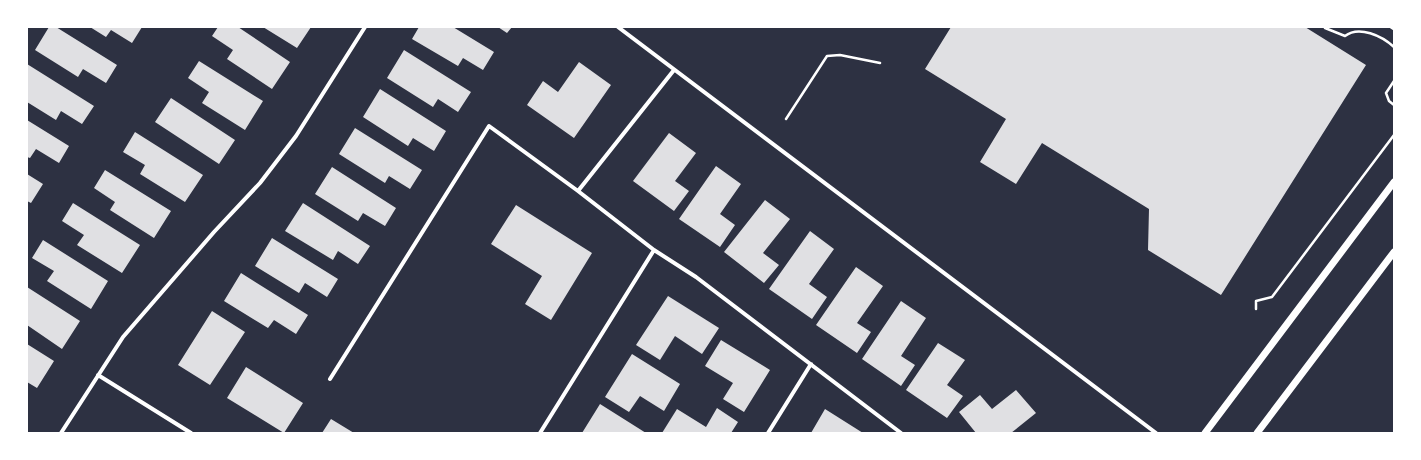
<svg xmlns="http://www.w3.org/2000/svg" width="1421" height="460" viewBox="0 0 1421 460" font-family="'Asap Condensed',sans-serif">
	<rect width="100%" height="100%" fill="#2d3142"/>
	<!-- building -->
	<path fill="#e0e0e3" d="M49 27H56L117 65 106 83 83 69 78 77 35 50Z
		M90 27H142L132 43 111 30 106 37Z
		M218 27H238L290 62 272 89 227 59 233 50 212 36Z
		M263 27H311L297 48Z
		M419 27H453L494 52 483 70 463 58 458 66 412 39Z
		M498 27H512L507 33Z
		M951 27H1305L1366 65 1221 295 1148 250 1149 209 1042 143 1016 184 980 162 1006 119 925 69Z
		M404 50 471 92 458 112 438 99 433 107 387 78Z
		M199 61 263 101 245 130 202 103 209 92 188 78Z
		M579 62 611 85 574 138 527 105 543 81 558 92Z
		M27 64 94 106 82 124 61 111 56 120 27 102Z
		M380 89 446 131 434 151 413 138 408 146 363 117Z
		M171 98 235 140 219 164 155 122Z
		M27 120 69 146 59 163 36 149 30 158 27 157Z
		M355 128 422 170 410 189 389 176 385 183 339 154Z
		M135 132 203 175 185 202 140 174 145 165 123 152Z
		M669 133 696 153 675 181 689 191 674 211 633 181Z
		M716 166 741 184 720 214 735 225 720 247 679 219Z
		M332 167 396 208 385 226 363 213 358 221 315 194Z
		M105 170 171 211 154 238 110 210 115 202 94 188Z
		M27 174 43 184 31 203 27 201Z
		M765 200 790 219 763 253 779 265 764 283 724 252Z
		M73 203 140 245 122 273 77 245 84 235 62 221Z
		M303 203 370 246 358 264 338 251 333 260 285 231Z
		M516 205 592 253 551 320 525 304 542 276 491 244Z
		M810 231 834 249 809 284 827 297 812 319 769 289Z
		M272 238 338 279 327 297 305 283 299 293 255 266Z
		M43 240 108 281 91 309 47 281 54 271 32 258Z
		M856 267 883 286 857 323 871 332 857 353 816 325Z
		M241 273 308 315 296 334 274 320 268 328 224 301Z
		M27 287 80 321 62 349 27 325Z
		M668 296 719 328 702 354 675 336 660 360 636 345Z
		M901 301 926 318 901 356 915 365 901 386 862 359Z
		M212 311 245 332 210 385 178 365Z
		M721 340 770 370 744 412 723 399 733 383 705 366Z
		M938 343 965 360 947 385 963 396 947 418 906 390Z
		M27 344 54 361 37 388 27 382Z
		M632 354 680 384 664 411 640 396 629 412 605 397Z
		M246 367 303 403 284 433 227 398Z
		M1016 390 1036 413 1011 433H976L959 412 980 395 992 409Z
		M600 404 646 433H582Z
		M717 408 738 422 731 433H662L677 409 706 427Z
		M825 409 863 433H811Z
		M331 419 354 433H322Z"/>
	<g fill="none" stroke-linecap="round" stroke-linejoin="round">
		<!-- path -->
		<path stroke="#fff" stroke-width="2.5" d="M1325 28 1345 36C1359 25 1382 36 1394 47
			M1394 81 1386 93 1389 101 1394 105
			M786 119 827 56 840 55 880 63
			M1256 309V301L1272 297 1394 135"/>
		<!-- service -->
		<path stroke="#fff" stroke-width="3" d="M1391 27 1394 29"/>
		<!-- minor -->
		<path stroke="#fff" stroke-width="4" d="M618 27 1156 433
			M654 250 696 277 901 433
			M98 375 191 433
			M330 379 489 126 578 191
			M61 433 123 337 214 232 260 183 296 136 365 27
			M540 433 654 250 578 191 674 70
			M768 433 811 364"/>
		<!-- tertiary -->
		<path stroke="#fff" stroke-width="7" d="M1205 433 1394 182
			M1257 433 1394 252"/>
	</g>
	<!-- border -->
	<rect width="1421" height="460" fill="none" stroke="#ffffff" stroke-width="56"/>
</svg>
